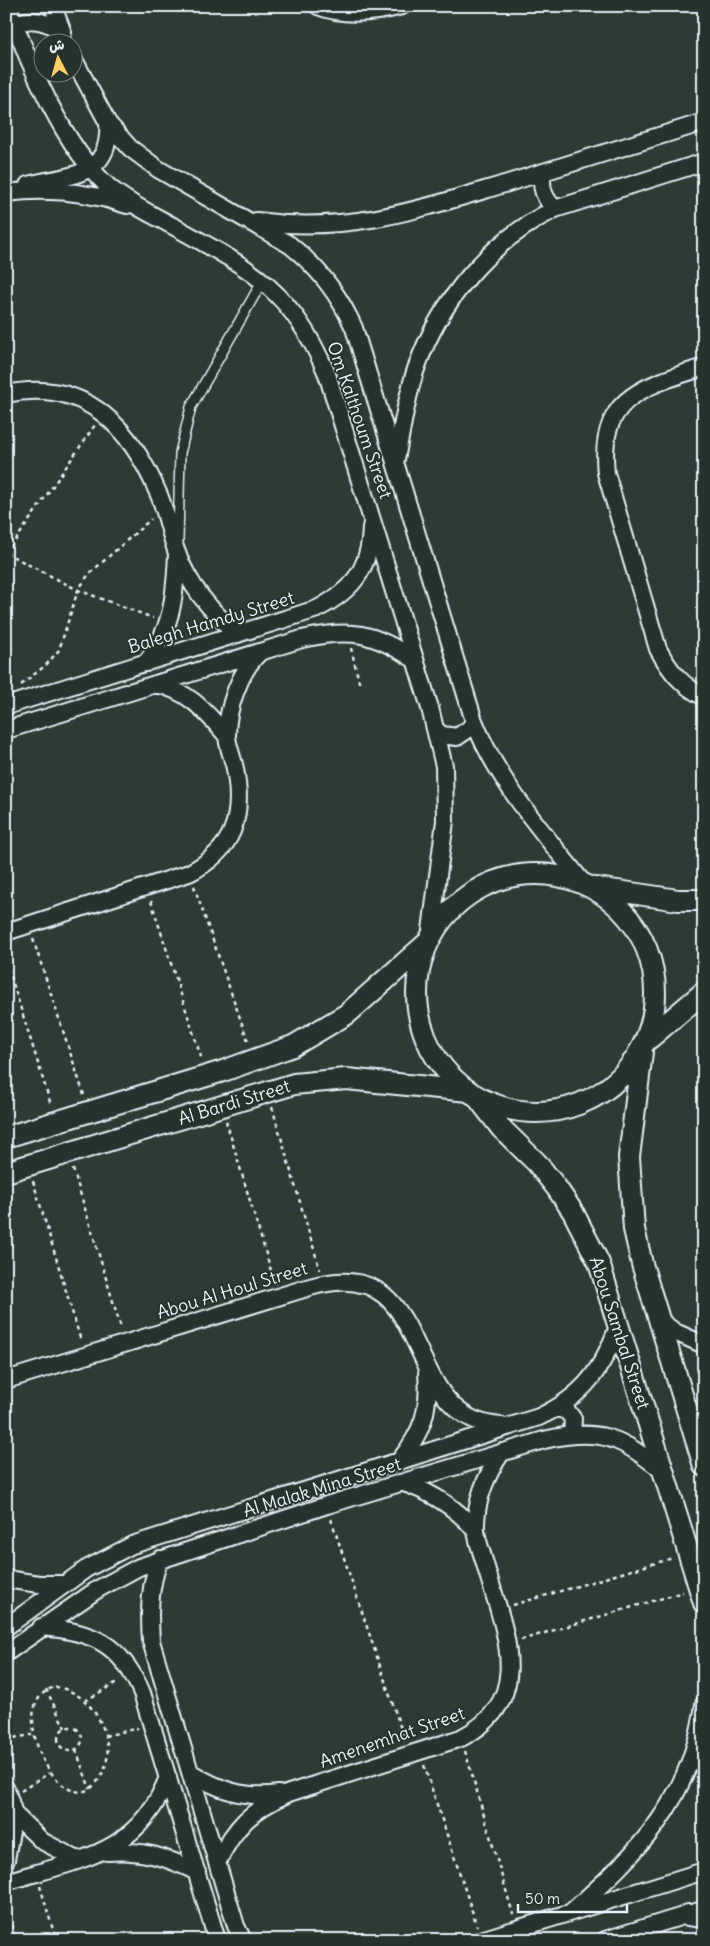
<svg xmlns="http://www.w3.org/2000/svg" width="710" height="1946" viewBox="0 0 710 1946" font-family="Delius,'Playpen Sans Arabic',sans-serif">
	<rect width="100%" height="100%" fill="#2e3b35"/>
	<filter id="ink" filterUnits="userSpaceOnUse"><feTurbulence type="fractalNoise" baseFrequency=".02" numOctaves="2"/><feDisplacementMap in="SourceGraphic" scale="10" xChannelSelector="R" yChannelSelector="G"/><feConvolveMatrix kernelMatrix="1 2 1 2 8 2 1 2 1" color-interpolation-filters="sRGB"/></filter>
	<g filter="url(#ink)">
		<g fill="none" stroke-linecap="round" stroke-linejoin="round">
			<defs>
				<path id="service" d="M178 542 180 453 191 407 263 280"/>
				<path id="minor" d="M8 6C28 62 64 148 109 187 128 203 151 214 173 226 251 269 291 289 327 374L430 708 444 766 445 821 430 938
					M53 6 63 33
					M318 6C345 17 375 13 402 6
					M7 28C27 16 44 19 62 32
					M72 56 108 123 130 148 158 169 290 245C319 268 339 294 354 328L474 721C499 784 542 831 584 884
					M543 172C540 188 544 198 555 209
					M28 185C68 175 112 178 108 123
					M6 193C46 188 89 192 127 205
					M256 221C350 234 420 209 508 183 573 163 639 142 704 122
					M704 367C642 387 598 397 606 473L658 649C670 671 681 685 704 697
					M6 394C86 377 131 428 159 495 167 514 170 534 177 553 189 585 212 613 238 634
					M396 459C402 429 406 398 416 369 440 300 490 241 555 209L704 162
					M146 663C172 630 175 596 177 555
					M155 684C188 690 205 711 227 736
					M6 706 317 609C353 590 370 569 371 527
					M6 730 302 639C351 628 373 632 415 660
					M436 730 442 735 457 737 470 728 474 721
					M6 932 189 873C234 850 244 817 235 769 233 758 227 745 227 735 227 708 240 670 260 652
					M659 1320 675 1332 704 1345
					M6 1380 310 1287C440 1249 395 1421 502 1426
					M557 1408 567 1411 573 1419 572 1434
					M400 1460C423 1431 430 1410 427 1373
					M404 1483C433 1493 456 1507 476 1531
					M160 1559C149 1586 149 1612 151 1641L236 1926 243 1940
					M6 1579 39 1584H65
					M6 1627 86 1569 132 1545 539 1417C584 1396 602 1370 619 1324
					M41 1627C93 1631 121 1644 142 1693L217 1940
					M6 1653 98 1589 139 1567 327 1505 544 1440C600 1427 621 1437 664 1472
					M190 1772C218 1790 245 1799 279 1794
					M6 1789 14 1814 6 1860
					M14 1814 42 1841 78 1860
					M107 1852C140 1849 167 1857 197 1872
					M217 1863C235 1826 251 1810 289 1793L461 1738C538 1699 503 1628 485 1564 482 1553 477 1541 476 1530 475 1502 486 1475 502 1452
					M6 1882C78 1859 138 1856 168 1777
					M571 1912C640 1851 691 1800 704 1704
					M481 1940 704 1871
					M605 1940 699 1911"/>
				<path id="tertiary" d="M417 993a119 119 0 1 1 238 0a119 119 0 1 1-238 0Z
					M597 888 678 900H704
					M645 1042 704 992
					M642 1052 629 1157 634 1229 642 1264 704 1466
					M477 1097 501 1128 537 1163 556 1187 573 1212 599 1263 704 1603
					M6 1137 223 1071 293 1046 347 1014 427 943
					M6 1172 294 1084 346 1079 469 1091
					M688 1915 704 1917"/>
			</defs>
			<!-- service casing -->
			<use href="#service" stroke="#e8f1f8" stroke-width="12"/>
			<!-- minor casing -->
			<use href="#minor" stroke="#e8f1f8" stroke-width="20"/>
			<!-- tertiary casing -->
			<use href="#tertiary" stroke="#e8f1f8" stroke-width="24"/>
			<!-- path -->
			<path stroke="#e8f1f8" stroke-width="2.5" stroke-dasharray="4 4" stroke-linecap="butt" d="M70 9 78 6
				M6 553 78 590 153 618
				M6 554 95 425
				M351 648 360 686
				M21 685 46 665 59 650 78 590 89 574 151 519
				M194 886 249 1044
				M151 901 202 1060
				M33 939 84 1095
				M6 961 51 1105
				M272 1107 320 1270
				M226 1121 275 1284
				M73 1169 121 1328
				M33 1181 81 1341
				M331 1519 405 1741
				M513 1605 673 1558
				M521 1640 683 1592
				M55 1687C95 1691 124 1749 97 1782 61 1827 0 1702 55 1687Z
				M46 1689 65 1728
				M85 1701 119 1681
				M58 1739a12 12 0 1 1 24 0a12 12 0 1 1-24 0Z
				M105 1736 138 1728
				M6 1739 32 1735
				M76 1750 90 1789
				M465 1751 513 1914
				M424 1765 477 1926
				M21 1791 49 1773
				M40 1886 56 1940
				M6 1909 16 1940"/>
			<!-- service -->
			<use href="#service" stroke="#26332d" stroke-width="9"/>
			<!-- minor -->
			<use href="#minor" stroke="#26332d" stroke-width="16"/>
			<!-- tertiary -->
			<use href="#tertiary" stroke="#26332d" stroke-width="20"/>
		</g>
	</g>
	<g text-anchor="middle" dominant-baseline="central" stroke-width="4" stroke-linejoin="round" paint-order="stroke">
		<!-- street labels -->
		<g font-size="18" fill="#e8f1f8" stroke="#26332d">
			<text transform="translate(360 420) rotate(71)">Om Kalthoum Street</text>
			<text transform="translate(211 622) rotate(-17)">Balegh Hamdy Street</text>
			<text transform="translate(234 1102) rotate(-17)">Al Bardi Street</text>
			<text transform="translate(232 1290) rotate(-17)">Abou Al Houl Street</text>
			<text transform="translate(620 1333) rotate(72)">Abou Sambal Street</text>
			<text transform="translate(322 1487) rotate(-17)">Al Malak Mina Street</text>
			<text transform="translate(392 1737) rotate(-19)">Amenemhat Street</text>
		</g>
	</g>
	<!-- margin -->
	<rect width="710" height="1946" fill="none" stroke="#26332d" stroke-width="25"/>
	<rect x="12" y="12" width="685" height="1921" fill="none" stroke="#e8f1f8" stroke-width="2" filter="url(#ink)"/>
	<!-- north arrow -->
	<g transform="translate(58 58) rotate(354)"><circle r="24" fill="#26332d" stroke="#747f7e"/>
	<path d="M0-4L9 19L0 12L-9 19Z" fill="#ffd166"/>
	<text y="-8" font-size="14" font-weight="bold" text-anchor="middle" fill="#e8f1f8">ش</text>
	</g>
	<!-- scale -->
	<path d="M518 1904v8h109v-8" fill="none" stroke="#e8f1f8" stroke-width="2.5"/>
	<text x="525" y="1904" font-size="15" fill="#e8f1f8" stroke="#26332d" stroke-width="4" paint-order="stroke">50 m</text>
</svg>
